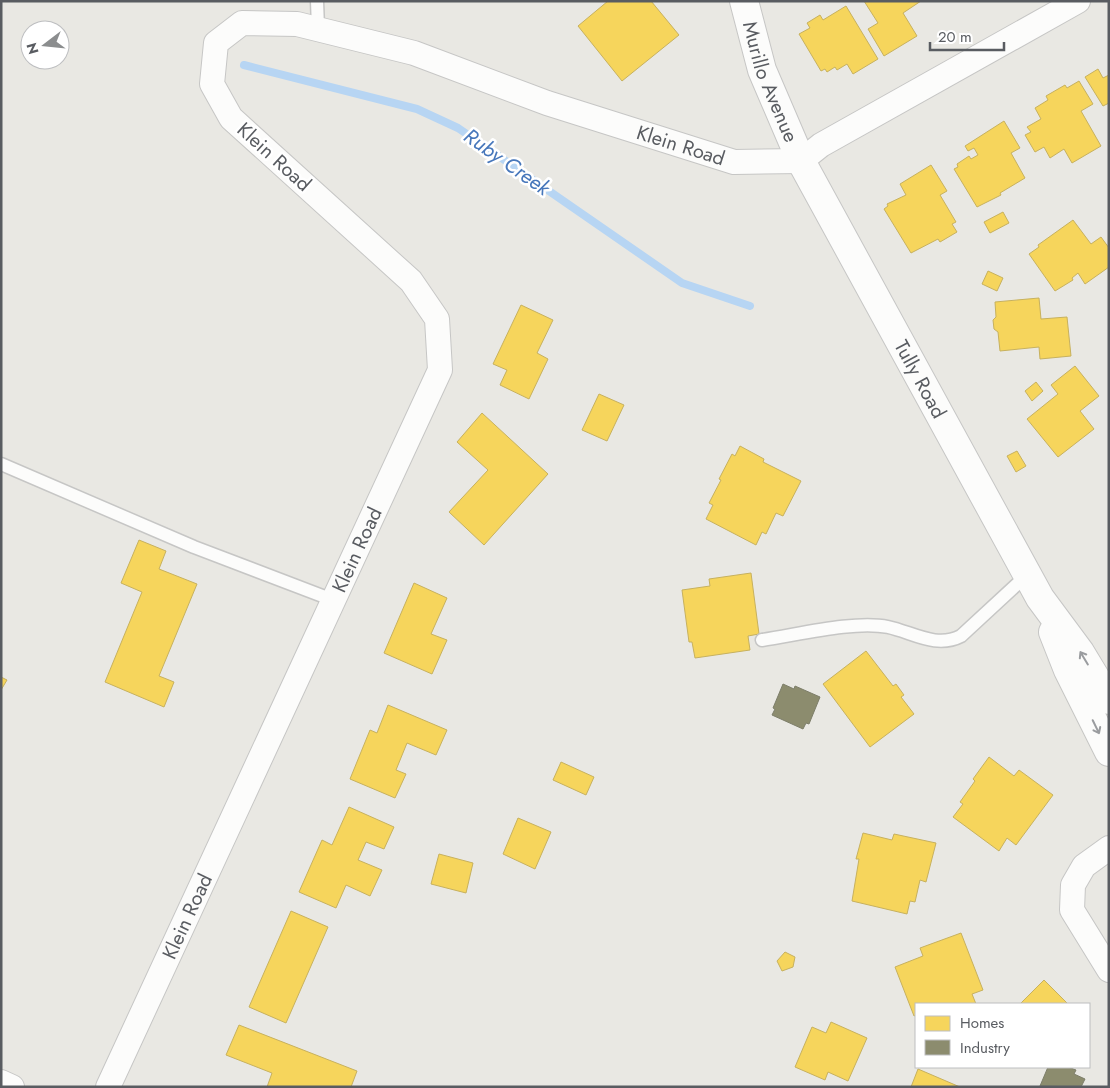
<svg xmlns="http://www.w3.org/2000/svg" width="1110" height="1088" viewBox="0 0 1110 1088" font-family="Jost,sans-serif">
	<rect width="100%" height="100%" fill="#e9e8e3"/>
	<!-- homes -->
	<path fill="#f6d55c" stroke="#c7b15e" d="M608 1H651L679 35 622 81 578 26Z
		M864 1H921L903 13 917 36 884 56 868 29 878 23Z
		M846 6 878 59 853 74 847 64 837 70 835 67 827 72 825 69 821 71 799 34 810 28 807 23 820 15 823 20Z
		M1098 69 1103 78 1109 75V103L1103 106 1085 77Z
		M1079 81 1093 104 1081 111 1101 146 1072 163 1064 149 1050 158 1044 147 1035 152 1025 135 1031 132 1027 127 1041 119 1035 108 1048 100 1046 96 1065 85 1067 88Z
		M1004 121 1020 148 1011 153 1025 178 1000 193 1001 195 977 207 954 169 958 167 957 164 969 156 971 159 978 155 974 148 968 151 965 146Z
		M931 165 947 191 940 195 956 222 952 224 957 232 940 242 938 239 911 253 884 209 888 206 887 204 906 195 900 184Z
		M1003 212 1009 223 990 233 984 222Z
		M1073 220 1091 244 1101 237 1109 248V267L1085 284 1078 273 1072 278 1073 280 1055 291 1029 254 1039 247 1038 245Z
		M988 271 1003 278 997 291 982 284Z
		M1039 298 1041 319 1067 317 1071 356 1040 359 1039 347 1000 351 998 332 994 329 993 320 996 317 995 302Z
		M521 305 553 320 537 353 548 359 529 399 500 385 507 370 493 364Z
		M1075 366 1099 396 1080 411 1094 429 1058 457 1027 419 1058 394 1051 385Z
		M1036 382 1043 391 1032 401 1025 391Z
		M599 394 624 405 607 441 582 430Z
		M482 413 548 474 484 545 449 512 488 470 457 442Z
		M740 446 764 459 763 462 801 481 783 516 776 513 766 534 762 532 756 545 706 519 713 505 709 503 721 480 719 479 732 454 735 456Z
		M1017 451 1026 466 1016 472 1007 456Z
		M139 540 166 551 159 569 197 584 159 676 174 682 164 707 105 682 142 592 121 583Z
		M751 573 759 634 748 636 750 650 695 658 692 642H689L682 590 710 586 709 579Z
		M414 583 447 598 431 634 447 640 432 674 384 653Z
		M866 651 893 686 896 684 904 695 901 697 914 714 870 747 823 684Z
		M1 677 7 680 1 690Z
		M388 705 447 730 436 755 407 743 396 770 406 774 395 798 350 779 370 730 377 733Z
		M989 757 1014 776 1019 770 1053 795 1016 845 1007 838 999 851 953 817 963 804 960 802 975 781 973 779Z
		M561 762 594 777 586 795 553 780Z
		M349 807 394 827 384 849 366 842 358 860 382 870 370 896 346 885 336 908 299 892 322 840 332 845Z
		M518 818 551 832 535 869 503 854Z
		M863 833 892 840 894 834 936 843 926 882 920 880 915 902 910 901 907 914 852 901 859 859H856Z
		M439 854 473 863 466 893 431 884Z
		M291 911 328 927 286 1023 249 1007Z
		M961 933 983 990 972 994 976 1004H916V1015L914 1016 895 967 923 956 920 948Z
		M785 952 795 957 793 967 782 971 777 961Z
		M1044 980 1068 1004H1020Z
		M831 1022 867 1038 848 1081 828 1072 825 1080 795 1067 812 1027 826 1033Z
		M239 1025 357 1071 351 1087H267L272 1073 226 1055Z
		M918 1069 960 1087H911Z"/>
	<!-- industry -->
	<path fill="#8c8c6e" stroke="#7d7e6a" d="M783 684 794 689 795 686 820 697 809 724 806 723 803 729 772 715 775 709 773 708Z
		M1048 1067H1068L1076 1070 1074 1074 1085 1079 1081 1087 1040 1086Z"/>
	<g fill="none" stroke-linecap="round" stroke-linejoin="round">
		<!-- stream -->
		<path stroke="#b7d5f3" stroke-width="8" d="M244 65 417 109 458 128 682 283 750 306"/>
		<defs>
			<path id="service" d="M317 1 318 28
				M1 464 194 547 333 600
				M762 640C797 635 855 620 888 627 912 632 936 649 961 636L1027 575"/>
			<g id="minor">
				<path d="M1109 848 1084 866 1073 885 1072 910 1109 970"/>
				<path d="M1 1082 12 1087"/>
				<path id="s1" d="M108 1087 440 370 437 319 411 281 231 118 212 84 216 43 242 23 297 24 414 53 547 103 734 162 801 161 821 145 1078 1"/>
			</g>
			<g id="tertiary">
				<path id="s2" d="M744 1 762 70 801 161 1040 598 1080 652 1109 700"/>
				<path d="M1053 632 1068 670 1109 752"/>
			</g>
		</defs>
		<!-- service casing -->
		<use href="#service" stroke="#c6c6c5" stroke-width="15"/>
		<!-- minor casing -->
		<use href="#minor" stroke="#c6c6c5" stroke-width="26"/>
		<!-- tertiary casing -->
		<use href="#tertiary" stroke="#c6c6c5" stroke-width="30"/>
		<!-- service -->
		<use href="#service" stroke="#fcfcfb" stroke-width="12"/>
		<!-- minor -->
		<use href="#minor" stroke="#fcfcfb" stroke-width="24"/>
		<!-- tertiary -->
		<use href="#tertiary" stroke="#fcfcfb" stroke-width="28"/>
	</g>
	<!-- one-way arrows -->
	<defs><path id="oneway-shaft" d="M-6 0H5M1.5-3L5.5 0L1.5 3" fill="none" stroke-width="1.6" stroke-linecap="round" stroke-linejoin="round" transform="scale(1.25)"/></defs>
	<g stroke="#9a9c9f">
		<use href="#oneway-shaft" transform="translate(1084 658) rotate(-121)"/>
		<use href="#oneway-shaft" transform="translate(1096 727) rotate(64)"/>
	</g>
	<g text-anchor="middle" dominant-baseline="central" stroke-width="5" stroke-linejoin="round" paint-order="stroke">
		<!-- street labels -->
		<g font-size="20" fill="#595c61" stroke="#fff">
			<text stroke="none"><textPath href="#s2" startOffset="85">Murillo Avenue</textPath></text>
			<text stroke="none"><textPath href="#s1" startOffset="1701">Klein Road</textPath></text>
			<text transform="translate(274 157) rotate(42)">Klein Road</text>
			<text stroke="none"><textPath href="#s2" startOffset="419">Tully Road</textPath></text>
			<text stroke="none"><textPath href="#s1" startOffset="592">Klein Road</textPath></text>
			<text stroke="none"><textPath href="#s1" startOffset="188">Klein Road</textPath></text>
		</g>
		<!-- water labels -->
		<g font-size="21" font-style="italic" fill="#4777bb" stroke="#fff">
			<text transform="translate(507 162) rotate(35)">Ruby Creek</text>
		</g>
	</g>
	<!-- border -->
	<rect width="1110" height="1088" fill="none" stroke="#595c61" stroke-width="5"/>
	<!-- legend -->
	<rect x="915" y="1003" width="175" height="65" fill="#ffffff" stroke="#bdbec0"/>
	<rect x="925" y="1016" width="25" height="15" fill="#f6d55c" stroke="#bdbec0"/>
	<text x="960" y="1028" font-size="15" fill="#595c61">Homes</text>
	<rect x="925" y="1040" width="25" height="15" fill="#8c8c6e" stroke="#bdbec0"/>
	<text x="960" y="1053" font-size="15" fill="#595c61">Industry</text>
	<!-- north arrow -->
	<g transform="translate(45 45) rotate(254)"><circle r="24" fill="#ffffff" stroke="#bdbec0"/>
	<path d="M0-4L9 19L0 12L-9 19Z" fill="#8b8d8e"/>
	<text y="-8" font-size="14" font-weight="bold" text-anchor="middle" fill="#595c61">N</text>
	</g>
	<!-- scale -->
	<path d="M930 42v8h74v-8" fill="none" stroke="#595c61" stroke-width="2.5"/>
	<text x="938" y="42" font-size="15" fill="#595c61" stroke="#ffffff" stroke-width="4" paint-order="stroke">20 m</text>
</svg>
